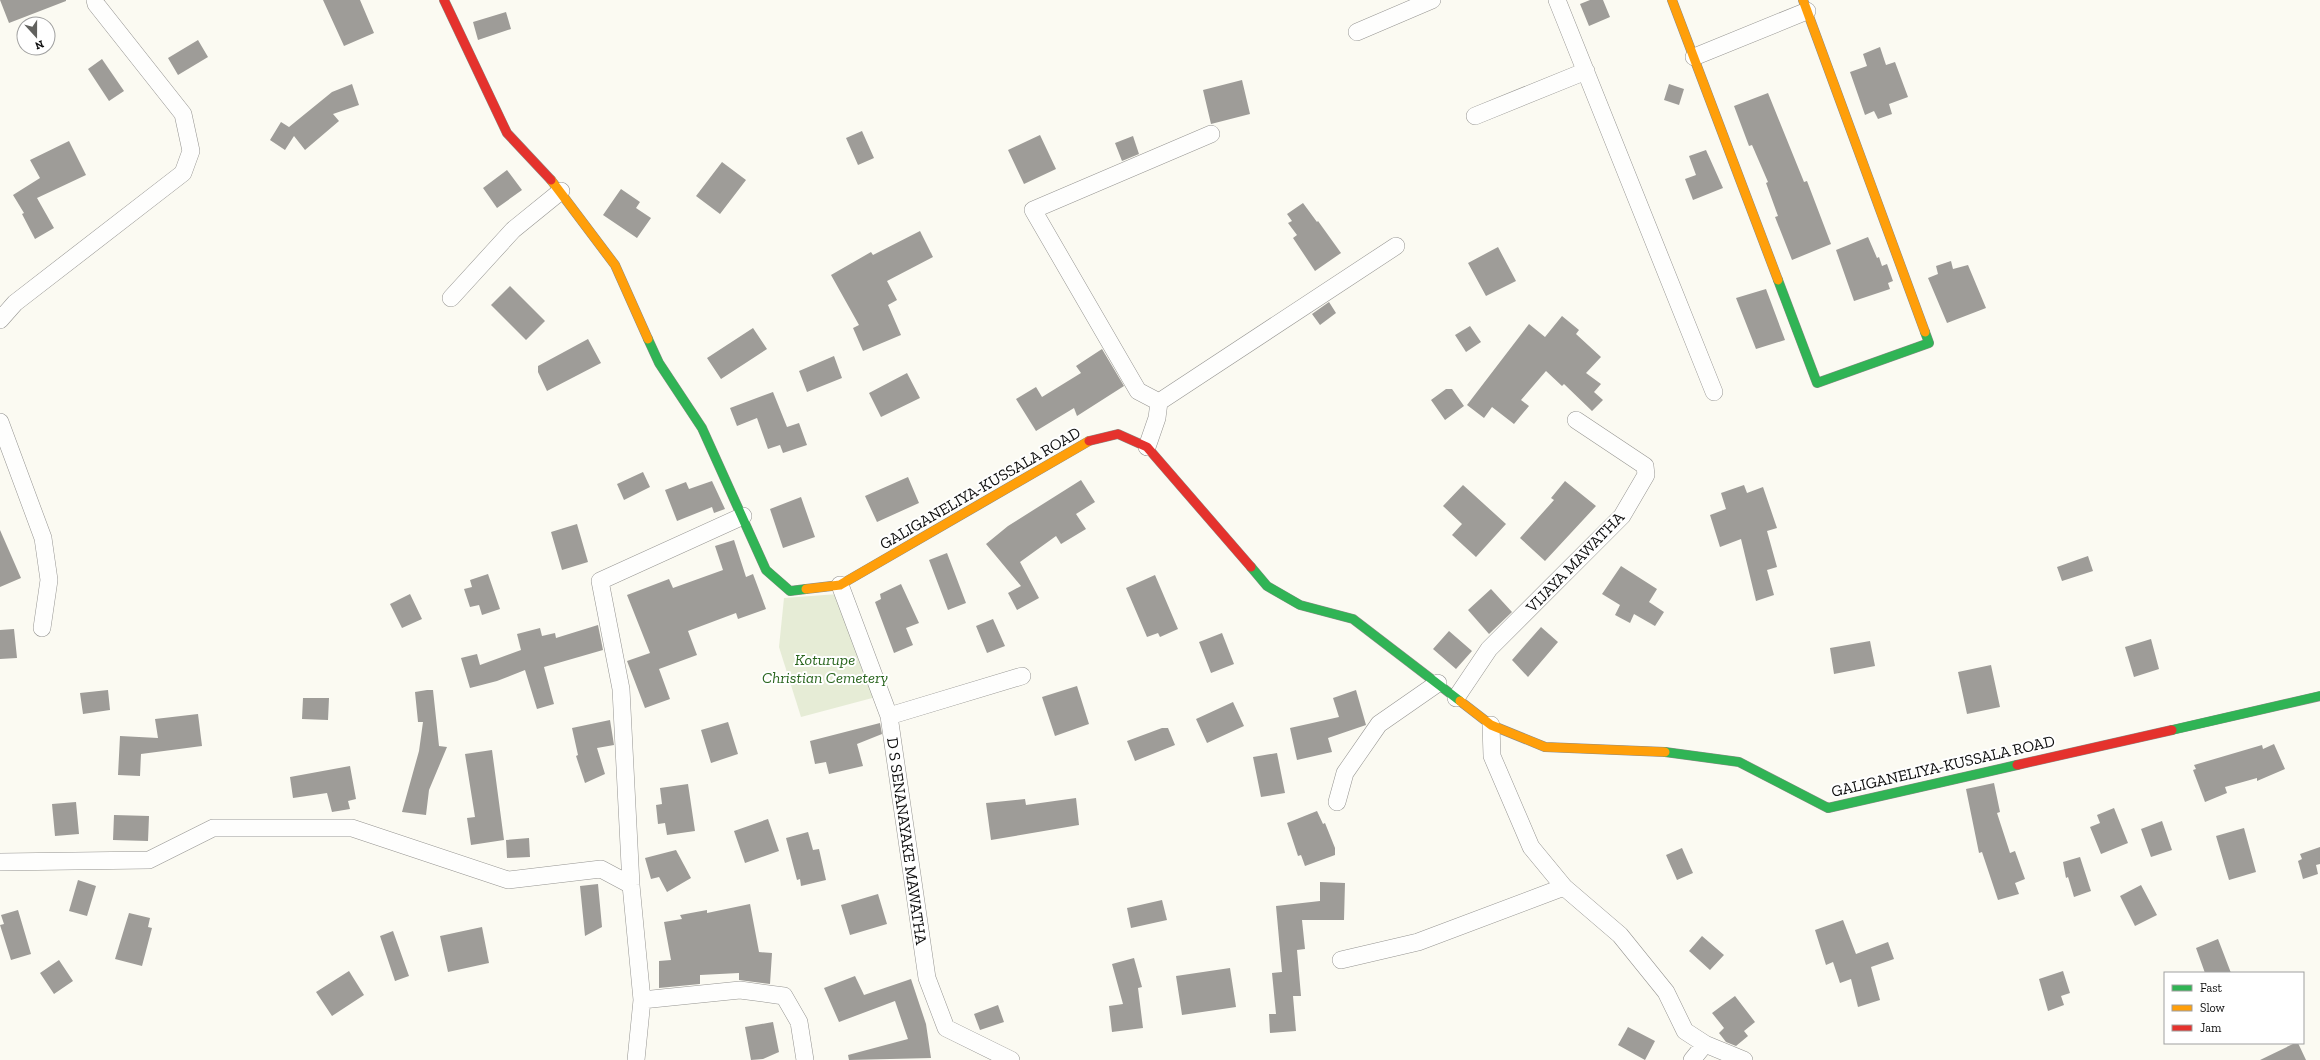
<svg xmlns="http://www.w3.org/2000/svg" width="2320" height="1060" viewBox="0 0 2320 1060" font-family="'Zilla Slab',serif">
	<rect width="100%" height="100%" fill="#fbfaf2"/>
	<!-- cemetery -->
	<path fill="#e6ecd6" d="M838 594 876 697 801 717 779 647 784 598Z"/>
	<!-- building -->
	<path fill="#9e9c98" d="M0 0H66V1L9 23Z
		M323 0H360L374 33 344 46Z
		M1590 0H1603L1610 17 1589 26 1580 4Z
		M506 12 511 29 478 40 473 22Z
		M198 40 208 57 178 75 168 58Z
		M1880 47 1886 65 1895 62 1908 97 1889 104 1892 114 1878 119 1874 111 1865 115 1850 72 1867 66 1863 54Z
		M102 59 124 91 109 101 88 69Z
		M1242 80 1250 114 1211 124 1203 90Z
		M352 84 359 105 333 114 339 121 305 150 294 136 285 150 270 140 281 122 289 127 332 92Z
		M1669 84 1684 89 1679 105 1664 100Z
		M1768 93 1804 182 1807 181 1831 244 1792 260 1775 217 1778 216 1766 183 1768 182 1752 145 1749 146 1734 106Z
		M862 131 874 158 858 165 846 138Z
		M1040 135 1056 169 1024 184 1008 150Z
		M1133 136 1139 154 1122 161 1115 143Z
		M69 141 86 175 37 198 54 228 35 239 22 214 24 213 13 195 40 178 30 160Z
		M1706 150 1723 188 1693 200 1685 179 1696 175 1689 156Z
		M722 162 746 180 720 214 696 196Z
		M507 170 522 190 497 208 483 188Z
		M621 189 640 202 636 208 651 218 637 238 603 215Z
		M1303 203 1317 222 1318 221 1341 253 1315 271 1293 238 1297 235 1288 223 1292 221 1287 214Z
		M920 231 933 257 887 281 897 300 888 305 901 335 863 351 853 328 859 325 831 275 871 252 873 255Z
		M1868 237 1877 258 1879 257 1882 266 1887 264 1893 281 1888 283 1890 289 1854 301 1836 250Z
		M1498 247 1516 281 1486 296 1468 263Z
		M1951 261 1953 269 1968 265 1986 308 1947 323 1928 278 1938 274 1936 266Z
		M510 286 545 321 526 340 491 305Z
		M1766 289 1785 340 1756 349 1736 298Z
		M1329 302 1336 313 1320 325 1312 314Z
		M1562 316 1579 330 1576 334 1601 357 1586 373 1601 384 1594 392 1603 400 1592 411 1564 384 1562 386 1546 371 1521 400 1529 406 1514 424 1492 407 1484 418 1467 405 1529 324 1545 337Z
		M1470 326 1481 342 1466 352 1455 335Z
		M753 328 767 349 721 379 707 358Z
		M588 339 601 363 547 391 538 372V366Z
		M1102 349 1124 386 1077 416 1074 408 1036 431 1016 399 1036 387 1042 397 1081 373 1076 366Z
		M834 356 842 378 807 392 799 371Z
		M907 373 920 398 881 417 869 393Z
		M1446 389H1452L1464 406 1445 420 1431 400Z
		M773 392 787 427 799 423 807 445 783 453 780 445 768 449 757 418 737 426 730 408Z
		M643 472 650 487 624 500 617 484Z
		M908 477 919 503 877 522 865 496Z
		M1081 480 1095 502 1076 514 1086 529 1061 544 1056 536 1020 562 1039 598 1017 610 1008 593 1021 586 986 544 1008 526Z
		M712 481 725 509 714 513 712 507 677 521 665 490 686 482 689 489Z
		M1565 481 1596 506 1545 561 1520 538 1554 500 1551 498Z
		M1463 485 1506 524 1476 557 1452 535 1462 524 1443 506Z
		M1744 485 1747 493 1763 487 1777 528 1767 531 1777 567 1767 570 1774 595 1756 601 1741 539 1720 547 1710 515 1726 509 1721 493Z
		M801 497 815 537 783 548 770 509Z
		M577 524 588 562 562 570 551 532Z
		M0 530 21 578 0 587Z
		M734 540 746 577 753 574 766 609 738 619 736 613 688 631 697 655 659 669 670 699 645 708 627 661 650 653 627 595 669 579 673 588 723 570 715 546Z
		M947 553 966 603 948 610 929 560Z
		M2088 556 2093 571 2062 581 2057 567Z
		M1621 566 1657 589 1649 602 1664 612 1655 626 1634 614 1630 623 1615 615 1620 605 1602 594Z
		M488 574 500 609 482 615 479 605 470 607 464 589 472 587 470 580Z
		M1155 575 1178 629 1160 637 1158 633 1147 637 1126 588Z
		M901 584 919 623 906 628 913 645 894 653 875 602 881 599 880 594Z
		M1491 589 1512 612 1489 634 1468 610Z
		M410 594 422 619 402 628 390 604Z
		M993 619 1005 646 987 653 976 626Z
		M598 625 603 650 544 667 554 704 537 709 525 670 497 681 470 688 461 658 477 654 480 665 521 650 517 634 540 628 542 636 555 633 556 638Z
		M1541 627 1558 642 1528 677 1512 660Z
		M14 629 17 658 0 659V630Z
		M1449 631 1472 651 1456 669 1433 649Z
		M1222 633 1234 664 1211 673 1199 642Z
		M2151 639 2159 669 2134 677 2125 647Z
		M1870 641 1875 666 1834 674 1830 648Z
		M1991 665 2000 707 1967 714 1958 672Z
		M1077 686 1089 724 1055 736 1042 697Z
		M108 690 110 710 83 714 80 693Z
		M427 690H433L439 746 447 747 429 790 426 815 402 812 419 751 423 722H418L415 692Z
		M1356 690 1366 725 1328 738 1332 752 1297 760 1290 728 1339 717 1333 698Z
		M303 698H329L328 720 302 719Z
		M1233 702 1244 726 1207 743 1196 719Z
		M198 714 202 746 141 754 140 776 118 775 120 736 158 738 155 719Z
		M610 720 614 745 597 748 605 774 585 783 576 756 578 755 572 728Z
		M728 722 738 754 711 763 701 730Z
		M880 723 882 734 857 744 863 766 829 774 826 762 815 764 810 741Z
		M1162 728H1168L1175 745 1135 761 1127 741Z
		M2274 744 2285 769 2257 781V778L2225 787 2227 793 2205 802 2193 770 2196 769 2194 765 2262 745 2263 749Z
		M492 750 504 840 471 845 467 818 475 817 465 754Z
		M1277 753 1285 793 1261 797 1253 757Z
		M350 766 356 799 348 801 350 809 332 812 327 793 293 798 290 777Z
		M1994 783 2000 812 1997 813 2010 853 2015 851 2025 879 2015 883 2019 894 1998 900 1982 852 1979 853 1966 789Z
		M688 784 695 831 667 835 665 823 658 824 656 805 662 804 660 788Z
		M1076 798 1079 825 991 840 986 803 1025 799 1026 805Z
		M76 802 79 834 55 836 52 804Z
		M2114 808 2128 843 2101 854 2090 827 2100 823 2097 815Z
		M1317 811 1323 824 1325 823 1335 848V855L1305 866 1301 855 1298 856 1287 823Z
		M114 815 149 816 148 841 113 840Z
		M768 819 779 851 745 863 734 831Z
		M2162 821 2172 850 2151 857 2141 829Z
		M2244 828 2256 872 2229 880 2216 836Z
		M808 832 813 850 819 849 826 880 801 886 800 879 797 880 786 838Z
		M529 838 530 857 507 858 506 840Z
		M2320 847V864L2316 865 2318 874 2303 879 2298 861 2302 859 2300 854Z
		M1682 848 1693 873 1677 880 1666 855Z
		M676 850 691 878 667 892 659 877 651 879 645 858Z
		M2080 857 2091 891 2074 897 2068 877 2066 878 2063 862Z
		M78 880 96 886 87 916 69 911Z
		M1320 882 1345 883 1344 920H1302L1305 949 1297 950 1301 996H1293L1296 1031 1270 1033 1269 1014H1276L1272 973 1282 972 1276 906 1320 901Z
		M598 884 602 927 585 936 580 886Z
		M2141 885 2157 915 2135 926 2120 896Z
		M878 894 887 924 850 935 841 905Z
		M1162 900 1167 920 1131 928 1127 908Z
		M750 904 759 952 772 953 770 984 739 980V973L700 975V984L659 988V961L671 960 664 922 682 919 680 915 707 910V913Z
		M18 910 31 954 11 960 0 925 4 924 1 915Z
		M129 913 150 918 148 927 152 928 142 966 115 959Z
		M1843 920 1856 954 1888 942 1894 959 1871 967 1880 1000 1858 1007 1851 979 1840 983 1833 962 1826 965 1815 930Z
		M482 927 489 963 448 972 440 936Z
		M393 931 409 976 395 981 380 936Z
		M1702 936 1724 955 1710 970 1689 951Z
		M2218 939 2231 973H2205L2196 948Z
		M1134 958 1142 987 1138 988 1143 1028 1112 1032 1109 1006 1123 1004 1112 964Z
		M59 960 73 981 54 994 40 973Z
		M1230 968 1236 1007 1182 1015 1176 976Z
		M349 971 364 995 332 1016 316 992Z
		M2063 971 2070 993 2061 996 2064 1005 2048 1011 2039 979Z
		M855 976 864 995 911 979 926 1024 931 1058 849 1060 848 1055 908 1039 895 1001 839 1022 824 988Z
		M1735 996 1755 1022 1744 1031 1748 1036 1736 1046 1726 1042 1719 1033 1724 1028 1712 1013Z
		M998 1005 1004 1022 980 1030 974 1014Z
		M773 1022 779 1052 763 1059 751 1060 745 1027Z
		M1628 1027 1655 1041 1645 1060 1618 1045Z
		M2295 1043H2298L2306 1060H2260Z"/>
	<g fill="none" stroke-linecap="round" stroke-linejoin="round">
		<defs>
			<path id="street" d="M1557 0 1714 392
				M1357 32 1432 0
				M1694 57 1807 11
				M1475 116 1586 71
				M451 298 513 230 561 191
				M0 320 15 303 183 173 191 151 183 114 96 4 95 0
				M1159 402 1138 391 1033 210 1211 134
				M1159 402 1396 246
				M0 422 43 538 49 580 42 628
				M1147 447 1157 418 1159 402
				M840 585 889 716 927 978 946 1028 1011 1060
				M1456 698 1489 649 1622 516 1646 475 1645 466 1576 420
				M889 716 1022 676
				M1491 725 1492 756 1531 847 1564 887 1620 935 1666 992 1685 1031 1705 1044 1744 1060
				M1337 802 1345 773 1379 724 1438 683
				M0 862 149 860 213 828H352L508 880 601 869 631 885
				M1341 960 1418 942 1564 887
				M642 1000 740 990 784 996 799 1022 805 1060
				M636 1060 642 1000 631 885 621 689 600 581 743 516
				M1692 1060 1705 1044"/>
			<path id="fast" d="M1778 280 1817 383 1929 343 1925 332
				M648 339 659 363 702 428 766 570 790 591 806 589
				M1251 567 1267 586 1300 605 1353 619 1460 701
				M2172 730 2320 696
				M1665 752 1739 762 1828 808 2017 765"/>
			<path id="slow" d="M1672 0 1778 280
				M1803 0 1925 332
				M551 180 615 265 648 339
				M806 589 840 585 1089 441
				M1460 701 1491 725 1545 747 1665 752"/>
			<path id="jam" d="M444 0 507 133 551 180
				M1089 441 1118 434 1147 447 1251 567
				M2017 765 2172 730"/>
		</defs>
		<!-- street casing -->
		<use href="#street" stroke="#959491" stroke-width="18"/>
		<!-- fast casing -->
		<use href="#fast" stroke="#8b8b87" stroke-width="10"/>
		<!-- slow casing -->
		<use href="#slow" stroke="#8b8b87" stroke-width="10"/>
		<!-- jam casing -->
		<use href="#jam" stroke="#8b8b87" stroke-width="10"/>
		<!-- street -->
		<use href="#street" stroke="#fefefd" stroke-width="17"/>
		<!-- fast -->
		<use href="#fast" stroke="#30b455" stroke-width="9"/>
		<!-- slow -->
		<use href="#slow" stroke="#ff9f0a" stroke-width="9"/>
		<!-- jam -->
		<use href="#jam" stroke="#e5322d" stroke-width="9"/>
	</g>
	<g text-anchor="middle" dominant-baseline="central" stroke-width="4" stroke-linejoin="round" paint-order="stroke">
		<!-- street labels -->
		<g font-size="16" fill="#0e0e0e" stroke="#fff">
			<text transform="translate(980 488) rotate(-30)">GALIGANELIYA-KUSSALA ROAD</text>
			<text transform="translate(1575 562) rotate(-46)">VIJAYA MAWATHA</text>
			<text transform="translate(1943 766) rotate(-13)">GALIGANELIYA-KUSSALA ROAD</text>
			<text transform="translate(907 841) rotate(82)">D S SENANAYAKE MAWATHA</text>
		</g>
		<!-- park labels -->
		<g font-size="16" font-style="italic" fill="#29651e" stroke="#fff">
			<text x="825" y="659">Koturupe<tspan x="825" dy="18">Christian Cemetery</tspan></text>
		</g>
	</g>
	<!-- legend -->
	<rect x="2164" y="972" width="140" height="72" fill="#ffffff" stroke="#9f9f9f"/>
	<rect x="2172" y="985" width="20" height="6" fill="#30b455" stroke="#9f9f9f"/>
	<text x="2200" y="992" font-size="12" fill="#0e0e0e">Fast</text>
	<rect x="2172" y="1005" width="20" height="6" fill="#ff9f0a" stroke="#9f9f9f"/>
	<text x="2200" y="1012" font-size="12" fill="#0e0e0e">Slow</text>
	<rect x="2172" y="1025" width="20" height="6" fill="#e5322d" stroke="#9f9f9f"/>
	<text x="2200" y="1032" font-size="12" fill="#0e0e0e">Jam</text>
	<!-- north arrow -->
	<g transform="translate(36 36) rotate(159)"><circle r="19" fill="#ffffff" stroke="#9f9f9f"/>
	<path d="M0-3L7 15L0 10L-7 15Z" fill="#61615e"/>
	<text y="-6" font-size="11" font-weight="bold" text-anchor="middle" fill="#0e0e0e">N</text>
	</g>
</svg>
